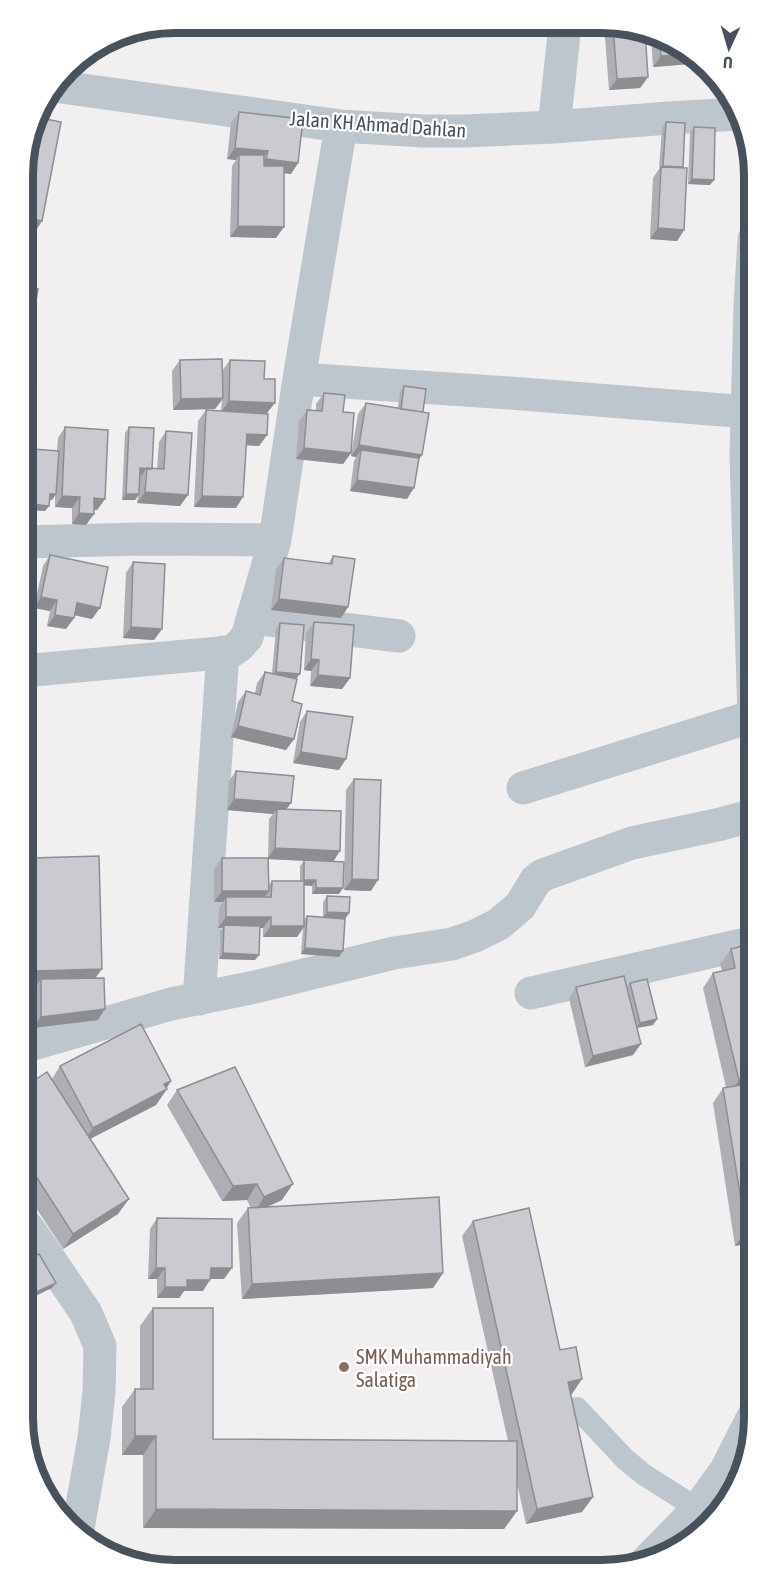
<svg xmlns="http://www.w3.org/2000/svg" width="777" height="1593" viewBox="0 0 777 1593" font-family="'Asap Condensed',sans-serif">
	<rect width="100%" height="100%" fill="#f1efef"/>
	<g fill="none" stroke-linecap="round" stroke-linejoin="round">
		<!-- service -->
		<path stroke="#bdc6cd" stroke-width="22" d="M577 1408 624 1458 643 1474 698 1509"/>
		<!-- minor -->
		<path stroke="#bdc6cd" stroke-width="33" d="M54 86 341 126 423 131H464L554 127 669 118 738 114
			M554 127 565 25
			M299 379 510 393 748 412
			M23 542 141 539 275 540
			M253 618 399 636
			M23 671 230 652 239 646 247 637 275 540 299 379 341 126
			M754 719 746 455 750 305 754 239
			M523 788 754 716
			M531 993 754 942
			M199 999 223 652
			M23 1047 171 1004 255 987 394 953 452 944 475 936 499 924 520 906 536 880 543 875 632 843 721 824 754 815
			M23 1222 35 1238 86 1313 100 1346 99 1392 94 1438 77 1534
			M645 1563 698 1509 726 1470 754 1415"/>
	</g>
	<!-- wall -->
	<path fill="#adafb4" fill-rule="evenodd" d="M613 26 648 77 640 88 609 90 605 37Z
		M651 35 695 57 690 64 653 67Z
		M239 112 298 163 291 174 284 173 276 238 230 237 232 166 236 160 227 159 231 123Z
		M666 122 682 168 684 230 677 241 650 239 653 178 659 169 662 128Z
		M694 127 710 185 688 184 690 133Z
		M180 360 222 371 230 360 264 379 267 413V435L259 446 246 445 236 508 194 507 198 421 206 410 221 411 222 400 215 409 173 410 172 371Z
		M404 386 419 460 407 499 350 491 354 461 356 457 351 456 358 414 366 403 398 408 400 392Z
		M324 393 343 412 351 453 343 464 296 459 299 421 307 410H316V404Z
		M65 427 105 499 97 510H94L86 525 72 524V508L55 507V494L52 500H50L49 506 45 511 27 510V498H24L32 449 57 451 58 438Z
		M129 427 152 469H157L159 442 166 431 180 506 137 503 138 496 135 500H122L125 433Z
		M50 555 92 619 74 615V618L66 629 47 626 50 611 34 608 43 566Z
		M333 556 348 607 341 618 271 610 276 569 284 558 328 564Z
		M133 562 162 629 154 640 123 638 126 573Z
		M314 622 350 678 342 689 310 686 311 671 304 670 306 633Z
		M280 623 296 679 292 701 294 739 286 750 231 737 238 702 246 691 255 693 257 683 265 672 272 673 276 629Z
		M307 711 339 770 293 763 300 722Z
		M236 771 287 809 333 861 339 894H312V886L304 885V920L307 916 323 917V902L327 896 349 913 345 919 339 957 301 954 303 929 297 937H263V928H260L255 960 219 959 220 931 222 928H218L219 908 223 902H214V869L222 858H268L269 819 273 814 227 810 229 781ZM268 859 304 861 300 866V881H272L269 885Z
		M354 779 371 891 344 890 346 790Z
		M32 858 95 978 98 1020 33 1028V990L36 986H24L23 951V871Z
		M754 943V1242L735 1246 713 1103 723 1088 726 1087 703 988 713 973 722 971 720 964 731 949Z
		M630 983 657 1019 653 1025 637 1028 633 1055 585 1067 569 998 576 987H627Z
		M60 1066 171 1081 166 1088 167 1089 156 1105 90 1139 118 1214 63 1249 23 1188V1088L52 1079Z
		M177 1090 282 1200 266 1207 443 1273 433 1288 242 1299 237 1223 248 1208H251L247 1200 222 1201 167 1105Z
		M157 1218 224 1279H210L203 1291H184L179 1298H157V1279H148L150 1229Z
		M473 1221 560 1350 572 1394H570L582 1512 526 1524 517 1483V1511L504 1529 143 1528V1455H122V1407L135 1389H140V1326L153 1308 213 1439 508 1441 462 1236Z"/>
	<!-- shaded-wall -->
	<path fill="#8d8e92" d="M689 54 695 57 690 64 653 67 661 56Z
		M648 77 640 88 609 90 617 79Z
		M235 148 268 151 260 162 239 155 236 160 227 159Z
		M266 159 298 163 291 174 259 170Z
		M692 179 714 180 710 185 688 184Z
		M24 217 42 221 35 232 24 229Z
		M238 226 284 227 276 238 230 237Z
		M658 228 684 230 677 241 650 239Z
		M24 304 35 306 31 311 24 310Z
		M24 323 33 325 29 331 24 330Z
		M223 398 215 409 173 410 181 399Z
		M229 401 275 403 267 413 221 412Z
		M247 434 267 435 259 446 239 445Z
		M359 445 422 455 414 466 361 450 356 457 351 456Z
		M304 448 351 453 343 464 296 459Z
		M140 468 146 469 142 475 136 474Z
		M357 480 414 488 407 499 350 491Z
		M27 492H31L27 498H24L23 493Z
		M145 492 188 495 180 506 137 503Z
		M50 494H56L52 500 46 499Z
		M126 494H139L135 500H122Z
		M62 496 80 497 72 508 55 507Z
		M202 496 243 497 236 508 194 507Z
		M94 498 105 499 97 510 87 509Z
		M31 504 49 506 45 511 27 510Z
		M79 513 94 514 86 525 72 524Z
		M41 597 57 600 50 611 34 608Z
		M279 599 348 607 341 618 271 610Z
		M77 603 100 608 92 619 69 614Z
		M55 615 74 618 66 629 47 626Z
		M131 627 162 629 154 640 123 638Z
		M311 659 319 660 311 671 304 670Z
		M276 672 300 674 296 679 272 678Z
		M318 675 350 678 342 689 310 686Z
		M238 726 294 739 286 750 231 737Z
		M301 752 346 759 339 770 293 763Z
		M234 799 291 803 283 814 277 809 273 814 227 810Z
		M275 848 340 851 333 862 267 859Z
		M352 879 378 880 371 891 344 890Z
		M304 880H316L312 886 300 885Z
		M316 888H343L339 894H312Z
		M222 891H269L261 902 226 897 223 902H214Z
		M327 912 349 913 345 919 323 918Z
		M226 917H271L263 928H224V925L222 928H218Z
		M271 926H304L297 937H263Z
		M23 936H34L23 951Z
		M305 948 343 951 339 957 301 954Z
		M223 953 259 955 255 960 219 959Z
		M102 969 91 984 41 979 36 986H24L35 971Z
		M105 1009 98 1020 33 1028 41 1017Z
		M657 1019 653 1025 636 1028 640 1023Z
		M641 1044 633 1055 585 1067 593 1056Z
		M754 1076V1089L728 1095 739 1080Z
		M171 1081 165 1091 167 1089 156 1105 82 1143 93 1128 164 1084Z
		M257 1184 247 1200 222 1201 233 1186Z
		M293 1184 282 1200 254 1213 264 1197Z
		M129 1199 118 1214 63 1249 73 1234Z
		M754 1229V1242L735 1246 746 1231Z
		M156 1268H165L157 1279H148Z
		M211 1268H232L224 1279H203Z
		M443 1273 433 1288 242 1299 252 1284Z
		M187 1280H210L203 1291H184L179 1298H157L165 1287Z
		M56 1283 52 1288 23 1302V1298Z
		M582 1379 572 1394 557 1397 568 1382Z
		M135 1436H156L143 1455H122Z
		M593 1497 582 1512 526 1524 537 1509Z
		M156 1509 517 1511 504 1529 143 1528Z"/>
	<!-- building -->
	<path fill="#c9cbd1" stroke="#8d8e92" stroke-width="1.5" d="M631 25 645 32 648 77 617 79 613 26Z
		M659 39 689 54 661 56Z
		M239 112 303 119 298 163 266 159 268 151 235 148Z
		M36 117 61 122 42 221 24 217V156Z
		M666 122 685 123 683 167 663 166Z
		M694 127 715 128 714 180 692 179Z
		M239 155H264V166H284V227L238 226Z
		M661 167 687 168 684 230 658 228Z
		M24 287 38 289 35 306 24 304Z
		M24 308 36 309 33 325 24 323Z
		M222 359 223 398 181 399 180 360Z
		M230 360 265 361 264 379H275V403L229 401Z
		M404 386 426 389 423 412 401 409Z
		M324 393 345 395 343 412 354 413 351 453 304 448 307 410 322 411Z
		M366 403 429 413 422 455 359 445Z
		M206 410 268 414 267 435 247 434 243 497 202 496Z
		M65 427 108 430 105 499 94 498V514L79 513 80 497 62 496Z
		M129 427 154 428 152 469 140 468 139 494H126Z
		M23 429 34 430 27 493H23Z
		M166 431 192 433 188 495 145 492 147 468 164 469Z
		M32 449 59 451 56 494H50L49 506 31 504V492H27Z
		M361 450 419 458 414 488 357 480Z
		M50 555 108 567 100 608 77 603 74 618 55 615 57 600 41 597Z
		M333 556 355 559 348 607 279 599 284 558 332 564Z
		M133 562 165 564 162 629 131 627Z
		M314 622 354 625 350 678 318 675 319 660 311 659Z
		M280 623 304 625 300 674 276 672Z
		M265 672 297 679 292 701 302 704 294 739 238 726 246 691 260 695Z
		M307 711 353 717 346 759 301 752Z
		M236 771 294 776 291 803 234 799Z
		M354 779 381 780 378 880 352 879Z
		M277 809 341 811 340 851 275 848Z
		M99 856 102 969 35 971 34 936H23V894H34L32 858Z
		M222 858H268L269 891H222Z
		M304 860 344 862 343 888H316V880H304Z
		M272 881H304V926H271V917H226V897H271Z
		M327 896 350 897 349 913 327 912Z
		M307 916 345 919 343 951 305 948Z
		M224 925 260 926 259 955 223 953Z
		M754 943V1076L739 1080 713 973 735 968 731 949Z
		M624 976 641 1044 593 1056 576 987Z
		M104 978 105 1009 41 1017V979Z
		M647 979 657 1019 640 1023 630 983Z
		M141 1024 171 1081 164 1084 167 1089 93 1128 60 1066Z
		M235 1067 293 1184 264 1197 257 1184 233 1186 177 1090Z
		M47 1072 129 1199 73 1234 23 1156V1088Z
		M754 1083V1229L746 1231 723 1088Z
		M439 1197 443 1273 252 1284 248 1208Z
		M529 1208 560 1350 576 1347 582 1379 568 1382 593 1497 537 1509 473 1221Z
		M157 1218 232 1219V1268H211L210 1280H187V1287H165V1268H156Z
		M39 1254 56 1283 23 1298V1260Z
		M153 1308H213V1439L517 1441V1511L156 1509V1436H135V1389H153Z
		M119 1553 144 1559V1564Z"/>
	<!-- markers -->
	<circle fill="#8d6e63" stroke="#fff" stroke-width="2" cx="344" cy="1367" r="6"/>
	<g text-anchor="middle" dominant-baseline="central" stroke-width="4.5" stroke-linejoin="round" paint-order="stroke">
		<!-- street labels -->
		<g font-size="20" fill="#47525c" stroke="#fff">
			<text transform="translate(378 124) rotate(4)">Jalan KH Ahmad Dahlan</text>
		</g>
		<!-- education labels -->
		<g font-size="20" fill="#785e54" stroke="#fff" text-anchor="start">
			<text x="356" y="1356">SMK Muhammadiyah<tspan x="356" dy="23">Salatiga</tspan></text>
		</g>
	</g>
	<!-- crop -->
	<path d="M0 0H777V1593H0ZM175 33H602A142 142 0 0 1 744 175V1418A142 142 0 0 1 602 1560H175A142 142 0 0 1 33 1418V175A142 142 0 0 1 175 33Z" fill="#fff" fill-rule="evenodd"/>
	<path fill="none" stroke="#47525c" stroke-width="8" d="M175 33H602A142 142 0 0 1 744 175V1418A142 142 0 0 1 602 1560H175A142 142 0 0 1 33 1418V175A142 142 0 0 1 175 33Z"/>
	<!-- north arrow -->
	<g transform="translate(729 48) rotate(184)" stroke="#ffffff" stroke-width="4.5" paint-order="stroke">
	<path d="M0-4.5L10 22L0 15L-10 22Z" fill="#47525c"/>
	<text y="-9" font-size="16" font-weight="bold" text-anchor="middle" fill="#47525c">U</text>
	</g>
</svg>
